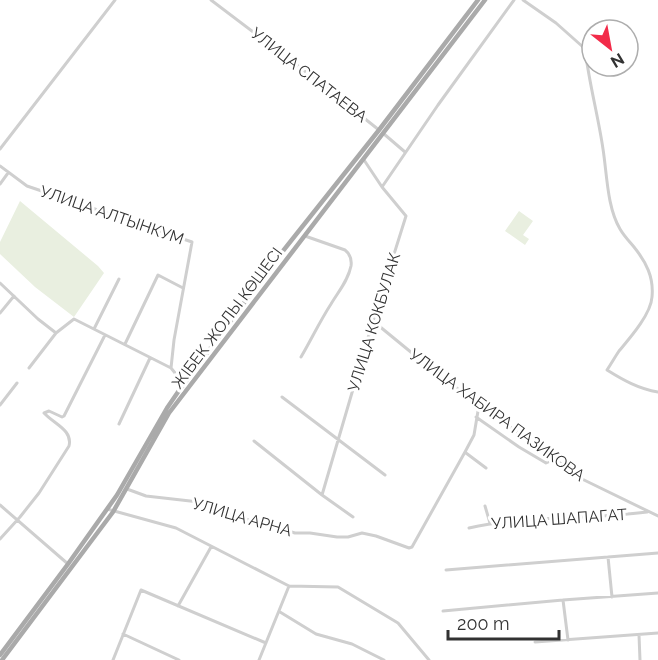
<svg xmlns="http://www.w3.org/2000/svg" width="658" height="660" viewBox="0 0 658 660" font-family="Raleway,sans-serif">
	<rect width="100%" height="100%" fill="#fff"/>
	<!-- green -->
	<path fill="#e9efe0" d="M20 201 98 266 104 273 74 317 35 287 0 254V242Z
		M519 211 533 221 523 235 529 239 525 245 505 231Z"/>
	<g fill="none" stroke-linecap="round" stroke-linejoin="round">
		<!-- street -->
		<path stroke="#cfcfcf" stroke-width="3" d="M211 0 310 75 379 130
			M523 0 556 23 583 47 585 49C589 83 598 115 603 149 607 174 607 207 620 229 624 236 629 241 634 247 646 262 654 277 652 297 651 314 630 338 619 351 615 357 611 364 607 370 623 380 639 389 658 392
			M384 134 405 152
			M0 149 115 0
			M0 166 27 186 192 242 174 340 171 368 184 384
			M0 184 8 173
			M382 187 438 105 514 0
			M0 283 38 319 56 333
			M0 313 14 296
			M373 321 440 376 582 479 658 516
			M94 329 119 279
			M125 344 158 275 183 288
			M301 357C311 340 320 321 331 304 338 292 348 281 351 266 352 259 350 254 345 250L305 236
			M29 368 56 333 74 319 171 368
			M282 397 385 475
			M0 405 17 383
			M476 417 519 447 546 463 555 459
			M119 424 150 358
			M254 441 322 495 353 517
			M466 453 486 468
			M127 489 146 496 199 502 242 518 295 533H310L337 537H348L362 533 376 536 409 548 412 547 465 452 474 435 479 405
			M322 495 373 321 406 216 382 187 364 160
			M0 505 68 564
			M485 506 490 523
			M107 509 176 528 289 586 338 587 398 623 429 660
			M469 528C527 515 588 520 647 512
			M0 539 20 517 39 493 69 446C73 430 54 424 44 413L49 411 62 417 64 416 105 335
			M608 557 612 597
			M446 570 658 553
			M563 600 568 640
			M178 606 211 547
			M443 611 563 600 658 593
			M280 612 316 634 352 644 384 660
			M123 634 179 660
			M639 635 640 660
			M535 642 658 633
			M113 660 141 590 266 643
			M259 660 289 586"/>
		<!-- primary -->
		<path stroke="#aaa" stroke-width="4.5" d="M0 655 68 564 117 495 167 408 178 392 275 261 379 130 478 0
			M2 660 113 512 169 413 485 0"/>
	</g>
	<g text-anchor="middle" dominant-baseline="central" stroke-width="6" stroke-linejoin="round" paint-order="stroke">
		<!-- street labels -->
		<g font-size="16" fill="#323232" stroke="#fff">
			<text transform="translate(309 75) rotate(38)">УЛИЦА СПАТАЕВА</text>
			<text transform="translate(112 215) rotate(19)">УЛИЦА АЛТЫНКУМ</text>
			<text transform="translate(227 318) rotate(-53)">ЖІБЕК ЖОЛЫ КӨШЕСІ</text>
			<text transform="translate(374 322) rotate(-73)">УЛИЦА КОКБУЛАК</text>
			<text transform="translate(497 415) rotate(36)">УЛИЦА ХАБИРА ПАЗИКОВА</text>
			<text transform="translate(242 517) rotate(16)">УЛИЦА АРНА</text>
			<text transform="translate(559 519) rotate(-4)">УЛИЦА ШАПАГАТ</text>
		</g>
	</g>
	<!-- north arrow -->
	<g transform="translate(610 48) rotate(149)"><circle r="28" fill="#ffffff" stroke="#adadad" stroke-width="1.5"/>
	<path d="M0-4.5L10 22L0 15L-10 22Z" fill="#f22b49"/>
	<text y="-9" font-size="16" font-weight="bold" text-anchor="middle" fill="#323232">N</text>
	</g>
	<!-- scale -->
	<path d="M448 630v9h111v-9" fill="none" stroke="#323232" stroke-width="3"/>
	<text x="457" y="630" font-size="18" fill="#323232" stroke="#ffffff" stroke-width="4.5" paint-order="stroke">200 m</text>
</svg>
